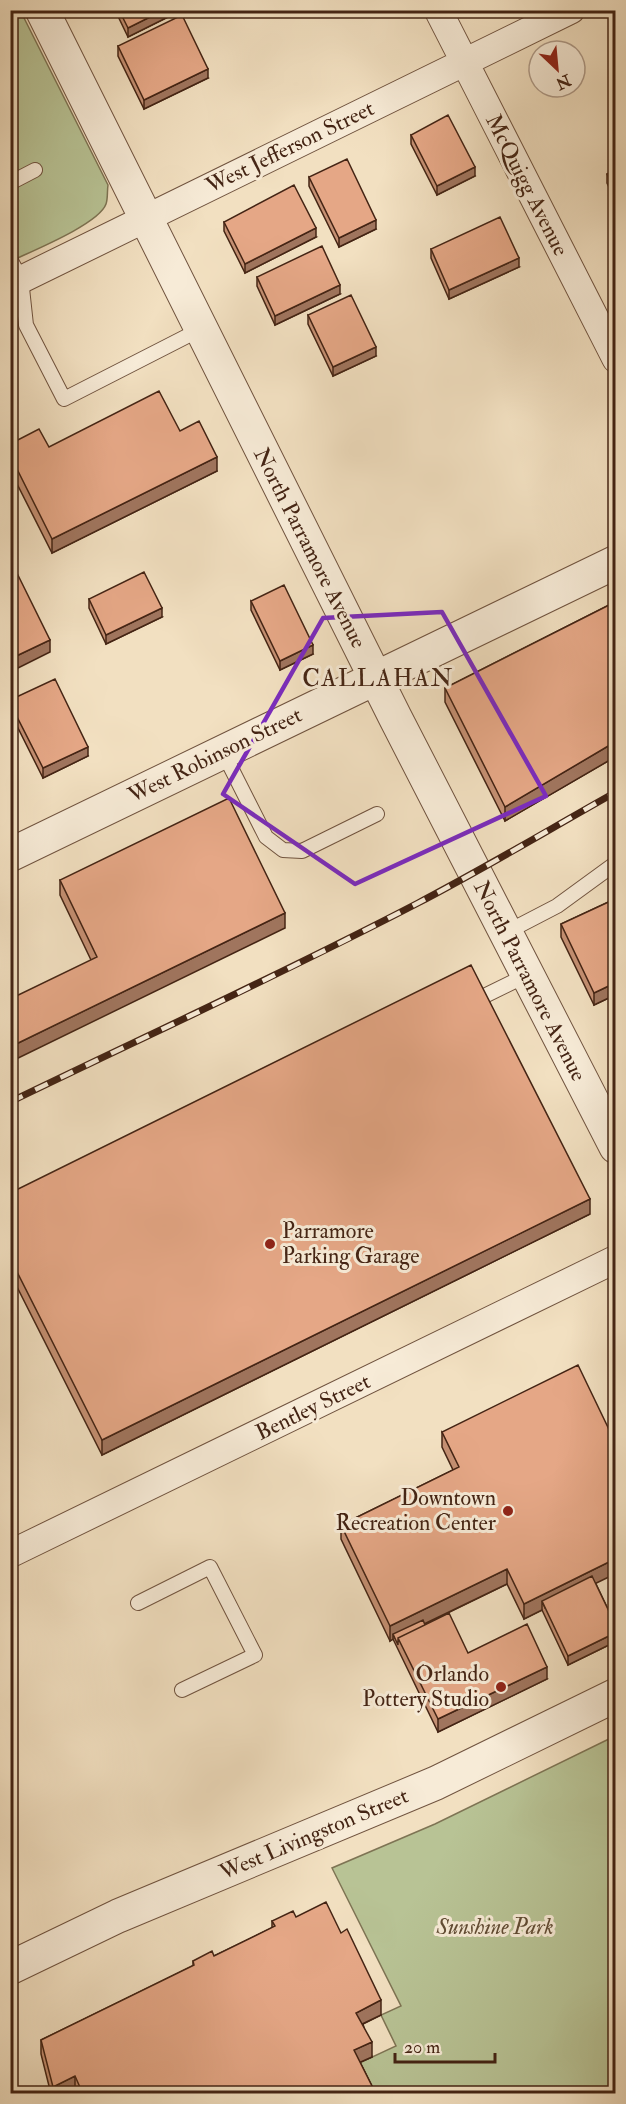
<svg xmlns="http://www.w3.org/2000/svg" width="626" height="2104" viewBox="0 0 626 2104" font-family="'IM FELL Double Pica',serif">
	<rect width="100%" height="100%" fill="#f2e0c1"/>
	<filter id="stains"><feTurbulence type="fractalNoise" baseFrequency=".00333" numOctaves="4"/><feColorMatrix values="0 0 0 0 .2 0 0 0 0 .09 0 0 0 0 .02 0 0 0 .5 -.17"/></filter>
	<radialGradient id="worn" r=".72"><stop offset=".6" stop-color="#630" stop-opacity="0"/><stop offset="1" stop-color="#630" stop-opacity=".3"/></radialGradient>
	<!-- green -->
	<path fill="#b8c395" stroke="#7e7454" stroke-width="1.5" d="M20 10 108 185C107 191 108 199 106 204 99 224 32 251 11 261L10 11Z
		M615 1736V2093H369L355 2065 396 2046 381 2015 401 2006 332 1868 435 1824Z"/>
	<g fill="none" stroke-linecap="round" stroke-linejoin="round">
		<defs>
			<path id="service" d="M10 183 35 170
				M10 259 21 279 26 325 64 399 201 329
				M223 752 266 837 283 850 302 851 377 814
				M505 933 557 906 616 863
				M470 1003 527 975
				M138 1603 210 1567 255 1655 182 1690"/>
			<path id="minor" d="M438 10 616 359
				M10 285 571 10
				M10 1554 616 1259"/>
			<path id="tertiary" d="M42 10 395 717 616 1147
				M10 855 616 562
				M10 1968 118 1916 436 1783 616 1695"/>
		</defs>
		<!-- service casing -->
		<use href="#service" stroke="#70533f" stroke-width="16"/>
		<!-- minor casing -->
		<use href="#minor" stroke="#70533f" stroke-width="29"/>
		<!-- tertiary casing -->
		<use href="#tertiary" stroke="#70533f" stroke-width="35"/>
		<!-- service -->
		<use href="#service" stroke="#f7ebd7" stroke-width="14"/>
		<!-- minor -->
		<use href="#minor" stroke="#f7ebd7" stroke-width="27"/>
		<!-- tertiary -->
		<use href="#tertiary" stroke="#f7ebd7" stroke-width="33"/>
		<defs>
			<path id="rail" d="M10 1102C146 1036 284 973 418 903 485 868 550 829 616 792"/>
		</defs>
		<!-- rail casing -->
		<use href="#rail" stroke="#442414" stroke-width="7"/>
		<!-- rail -->
		<use href="#rail" stroke="#f7ebd7" stroke-width="4.5" stroke-dasharray="14" stroke-linecap="butt"/>
	</g>
	<!-- wall -->
	<path fill="#c59073" stroke="#442414" stroke-width="1.5" d="M115 10H182L128 37Z
		M118 46 208 78 144 109 118 56Z
		M411 135 475 176 437 195 411 144Z
		M615 170V200L607 183V174Z
		M309 177 376 229 339 247 309 186Z
		M224 222 316 237 245 273 224 231Z
		M431 249 519 267 449 299 431 258Z
		M257 277 340 294 275 325 257 286Z
		M308 315 376 356 333 376 308 324Z
		M180 431 217 471 52 553 10 470V444L49 447Z
		M89 599 162 617 106 644 89 608Z
		M251 601 313 654 280 670 251 610Z
		M615 602V757L505 821 445 702V688Z
		M10 700 88 756 43 778 10 712Z
		M60 880 285 928 91 960 60 895Z
		M615 899V995L594 1005 561 937V924Z
		M10 1193 590 1214 102 1455 10 1273Z
		M442 1432 596 1584 615 1624V1642L568 1665 542 1610 524 1619 507 1584 425 1624 468 1653 547 1679 438 1732 393 1639 390 1641 341 1539V1525L453 1470 442 1447Z
		M296 1917 381 2015 363 2024 372 2057 360 2062 376 2094H76L75 2091 70 2094H51L41 2054V2040L193 1966V1961L214 1956 272 1928V1921Z"/>
	<!-- shaded-wall -->
	<path fill="#a0755e" stroke="#442414" stroke-width="1.5" d="M164 10H182L128 37V28Z
		M208 69V78L144 109V100Z
		M475 167V176L437 195V186Z
		M376 220V229L339 247V238Z
		M316 228V237L245 273V264Z
		M519 258V267L449 299V290Z
		M340 285V294L275 325V316Z
		M376 347V356L333 376V367Z
		M217 457V471L52 553V539Z
		M162 608V617L106 644V635Z
		M50 640V652L10 672V659Z
		M313 645V654L280 670V661Z
		M615 742V757L505 821V807Z
		M88 747V756L43 778V768Z
		M285 913V928L10 1062V1047Z
		M615 983V995L594 1005V993Z
		M590 1199V1214L102 1455V1440Z
		M615 1559V1574L545 1608 542 1601V1610L524 1619V1604Z
		M507 1569V1584L395 1638 393 1634V1639L390 1641V1626Z
		M615 1633V1642L568 1665V1656Z
		M547 1667V1679L438 1732V1719Z
		M381 2000V2015L356 2027V2013Z
		M372 2042V2057L354 2065V2050Z
		M75 2076V2091L70 2094H53V2087Z"/>
	<!-- building -->
	<path fill="#e5a786" stroke="#442414" stroke-width="1.5" d="M119 10H164L128 28Z
		M182 15 208 69 144 100 118 46Z
		M448 115 475 167 437 186 411 135Z
		M347 159 376 220 339 238 309 177Z
		M615 170V191L607 174Z
		M294 185 316 228 245 264 224 222Z
		M500 217 519 258 449 290 431 249Z
		M322 246 340 285 275 316 257 277Z
		M351 295 376 347 333 367 308 315Z
		M159 391 180 431 199 421 217 457 52 539 10 455V444L39 429 49 447Z
		M10 559 50 640 10 659Z
		M144 572 162 608 106 635 89 599Z
		M284 585 313 645 280 661 251 601Z
		M615 602V742L505 807 445 688Z
		M55 679 88 747 43 768 10 703V700Z
		M229 798 285 913 10 1047V999L97 957 60 880Z
		M615 899V983L594 993 561 924Z
		M471 965 590 1199 102 1440 10 1258V1193Z
		M578 1365 615 1442V1559L524 1604 507 1569 390 1626 341 1525 459 1467 442 1432Z
		M592 1576 615 1624V1633L568 1656 542 1601Z
		M449 1613 468 1653 527 1624 547 1667 438 1719 398 1638Z
		M423 1620 425 1625 398 1638V1645L393 1634Z
		M326 1902 341 1933 347 1929 381 2000 356 2013 372 2042 354 2050 376 2094H83L75 2076 53 2087 41 2040 194 1965 193 1961 212 1951 214 1956 275 1926 272 1921 293 1911 296 1917Z"/>
	<!-- marked area -->
	<path fill="none" stroke="#7b2cbf" stroke-width="4.5" stroke-linejoin="round" d="M442 612 546 796 355 884 223 794 323 618Z"/>
	<!-- markers -->
	<g fill="#8f2418" stroke="#f7ebd7" stroke-width="2">
		<circle cx="270" cy="1244" r="6"/>
		<circle cx="508" cy="1511" r="6"/>
		<circle cx="501" cy="1687" r="6"/>
	</g>
	<g text-anchor="middle" dominant-baseline="central" stroke-width="6" stroke-linejoin="round" paint-order="stroke">
		<!-- street labels -->
		<g font-size="22" fill="#442414" stroke="#f7ebd7">
			<text transform="translate(290 147) rotate(-26)">West Jefferson Street</text>
			<text transform="translate(527 185) rotate(63)">McQuigg Avenue</text>
			<text transform="translate(310 548) rotate(63)">North Parramore Avenue</text>
			<text transform="translate(215 755) rotate(-26)">West Robinson Street</text>
			<text transform="translate(530 981) rotate(63)">North Parramore Avenue</text>
			<text transform="translate(313 1407) rotate(-26)">Bentley Street</text>
			<text transform="translate(314 1834) rotate(-23)">West Livingston Street</text>
		</g>
		<!-- poi labels -->
		<g font-size="22" fill="#442414" stroke="#f7ebd7" text-anchor="end">
			<text x="282" y="1231" text-anchor="start">Parramore<tspan x="282" dy="25">Parking Garage</tspan></text>
			<text x="496" y="1498">Downtown<tspan x="496" dy="25">Recreation Center</tspan></text>
			<text x="489" y="1674">Orlando<tspan x="489" dy="25">Pottery Studio</tspan></text>
		</g>
		<!-- park labels -->
		<g font-size="22" font-style="italic" fill="#614c34" stroke="#f7ebd7">
			<text x="495" y="1927">Sunshine Park</text>
		</g>
		<!-- neighbourhood labels -->
		<g font-size="24" letter-spacing="1.5" fill="#442414" stroke="#f7ebd7">
			<text x="378" y="678">CALLAHAN</text>
		</g>
	</g>
	<!-- margin -->
	<rect width="626" height="2104" fill="none" stroke="#f2e0c1" stroke-width="36"/>
	<rect x="12" y="12" width="602" height="2080" fill="none" stroke="#442414" stroke-width="3"/>
	<rect x="18" y="18" width="590" height="2068" fill="none" stroke="#442414" stroke-width="1.5"/>
	<!-- north arrow -->
	<g transform="translate(557 69) rotate(154)"><circle r="28" fill="#f7ebd7" stroke="#af9b89" stroke-width="1.5"/>
	<path d="M0-4.5L10 22L0 15L-10 22Z" fill="#8f2418"/>
	<text y="-9" font-size="16" font-weight="bold" text-anchor="middle" fill="#442414">N</text>
	</g>
	<!-- scale -->
	<path d="M395 2053v9h100v-9" fill="none" stroke="#442414" stroke-width="3"/>
	<text x="404" y="2053" font-size="18" fill="#442414" stroke="#f7ebd7" stroke-width="4.5" paint-order="stroke">20 m</text>
	<rect width="100%" height="100%" filter="url(#stains)"/>
	<rect width="100%" height="100%" fill="url(#worn)"/>
</svg>
